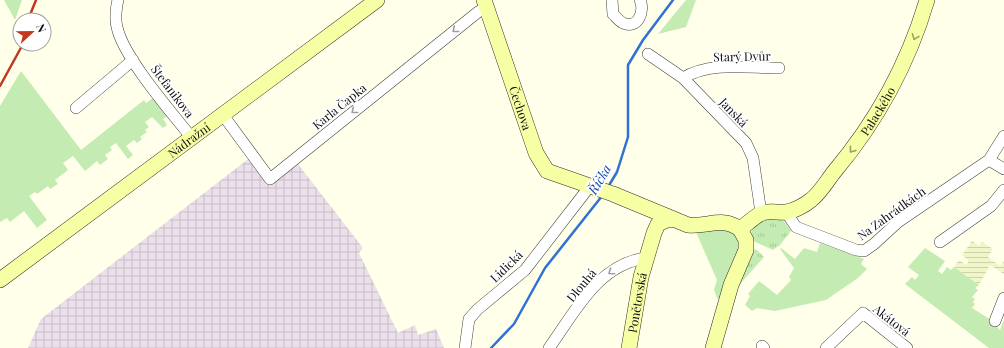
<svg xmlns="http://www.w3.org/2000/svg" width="1004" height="348" viewBox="0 0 1004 348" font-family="'Playfair Display',serif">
	<defs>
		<pattern id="industrial-grid" width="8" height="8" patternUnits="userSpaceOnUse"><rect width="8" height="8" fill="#ebdfea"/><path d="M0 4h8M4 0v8" fill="none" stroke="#c8bec8"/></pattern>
		<pattern id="farmland-rules" width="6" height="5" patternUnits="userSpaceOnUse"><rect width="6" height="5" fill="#f1f6c9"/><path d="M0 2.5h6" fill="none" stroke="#cdd2ab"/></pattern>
		<pattern id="grass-tufts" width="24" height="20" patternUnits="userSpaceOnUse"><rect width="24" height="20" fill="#c4ebb2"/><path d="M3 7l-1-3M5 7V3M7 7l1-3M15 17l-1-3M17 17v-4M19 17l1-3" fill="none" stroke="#a7c898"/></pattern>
	</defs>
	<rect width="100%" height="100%" fill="#ffffea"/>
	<!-- industrial -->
	<path fill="url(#industrial-grid)" d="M256 153 273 177 294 159 363 248 359 253 398 333 415 325 418 335 436 329 444 348H28L41 319Z"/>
	<!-- farmland -->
	<path fill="url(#farmland-rules)" d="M972 241 979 246 982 242 993 249 988 257 1000 266 1004 261V274L990 265 979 285 954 267 959 260 966 265 969 261 962 255Z"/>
	<!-- grass -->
	<path fill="url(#grass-tufts)" d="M777 218 784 221 791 231 780 245 773 250 751 240 752 228 763 219Z
		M752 249 757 250 764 257 741 283 733 296Z"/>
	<!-- park -->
	<path fill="#c4ebb2" d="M4 0H22L15 20Z
		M686 0H696L686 27 658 34Z
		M21 71 81 150 144 100 146 103 153 98 167 116 163 119 167 125 163 128 152 117 145 122 149 127 145 130 147 132 140 137 142 139 137 143 134 140 126 146 133 155 128 159 116 143 110 147 112 150 105 155 108 159 100 165 97 161 85 171 73 156 63 163 68 170 55 180 58 184 50 189 48 186 37 194 35 192 29 196 47 220 37 228 24 211 10 222 7 218 0 222V106Z
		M718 226 736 232 742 247 722 300 717 298 714 290 717 280 695 230Z
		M820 243 864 259 861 264 867 269 858 278 826 300 775 311 757 308 752 311 745 305 750 296 748 294 759 281 777 295 791 280 789 277 794 268 780 249 781 248 795 259 804 248 817 252Z
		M925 248 945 261 938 271 942 274 947 267 951 270 954 267 979 285 975 288 978 290 972 297 975 299 973 302 975 304 972 308 996 323V326L1000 330 1004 320V348H989L905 284 912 277 915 280 919 275 908 267Z"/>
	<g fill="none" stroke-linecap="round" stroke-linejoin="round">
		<!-- stream -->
		<path stroke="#2f71d5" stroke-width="2.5" d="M608 187 617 172 628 137V65L643 40 673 0
			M491 348 514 324 545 268 602 196"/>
		<defs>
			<path id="street" d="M118 0C116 7 115 20 117 27 123 57 172 113 192 138
				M612 0 613 14C616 17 619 21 623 23 638 30 645 11 640 0
				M648 54 683 78 746 143 753 158 761 213
				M683 78C711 61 748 68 779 68
				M76 108 133 60
				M223 115 270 179 478 12 487 7
				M989 160 1004 169
				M786 212 796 227 856 250 864 251 874 244 898 222 989 160 1004 136
				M940 242 991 206 1004 190
				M995 321 1004 298
				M762 346 764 348
				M465 348 469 319 478 309 525 270 590 186
				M549 348C575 312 598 264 646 258
				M826 348 863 313 907 348"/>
			<g id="secondary">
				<path id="s1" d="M484 0 536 153 547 171 613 194 688 225C708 227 722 216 740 229 747 224 755 216 762 213 771 210 778 213 786 212 794 211 805 205 811 200 820 193 827 181 834 172 877 121 908 64 927 0"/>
				<path id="s2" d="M0 280 377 0"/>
				<path id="s3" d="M629 348 641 277 654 233 658 224 667 220 673 219"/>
				<path d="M713 348 731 285 746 250V240L740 229"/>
			</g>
		</defs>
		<!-- street casing -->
		<use href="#street" stroke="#3f3f3f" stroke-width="12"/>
		<!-- secondary casing -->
		<use href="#secondary" stroke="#2e2e2e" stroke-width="16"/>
		<!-- street -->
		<use href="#street" stroke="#fff" stroke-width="11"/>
		<!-- secondary -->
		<use href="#secondary" stroke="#f7ffa5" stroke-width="15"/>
		<!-- rail -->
		<path stroke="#c3371c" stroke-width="2.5" d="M28 20 36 0
			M0 86 23 44"/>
	</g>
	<!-- one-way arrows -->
	<defs><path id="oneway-chevron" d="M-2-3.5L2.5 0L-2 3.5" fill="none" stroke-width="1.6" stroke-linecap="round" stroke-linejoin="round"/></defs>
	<g stroke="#9e9e9e">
		<use href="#oneway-chevron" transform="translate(455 30) rotate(141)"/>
		<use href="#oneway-chevron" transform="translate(354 111) rotate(141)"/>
		<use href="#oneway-chevron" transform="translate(611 272) rotate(145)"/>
	</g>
	<g stroke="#999e68">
		<use href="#oneway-chevron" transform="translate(915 37) rotate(111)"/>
		<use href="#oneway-chevron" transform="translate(852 150) rotate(127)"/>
	</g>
	<g text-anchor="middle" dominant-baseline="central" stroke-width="4" stroke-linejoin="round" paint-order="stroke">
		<!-- street labels -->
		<g font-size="12" fill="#0c0c0c" stroke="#fff">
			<text transform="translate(742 56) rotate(-1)">Starý Dvůr</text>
			<text transform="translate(173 91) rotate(53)">Štefanikova</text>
			<text transform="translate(339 106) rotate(-39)">Karla Čapka</text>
			<text stroke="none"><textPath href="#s1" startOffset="114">Čechova</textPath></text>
			<text stroke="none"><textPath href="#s1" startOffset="578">Palackého</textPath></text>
			<text transform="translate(734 112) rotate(46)">Janská</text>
			<text stroke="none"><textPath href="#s2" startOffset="235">Nádražní</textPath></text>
			<text transform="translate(891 213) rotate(-36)">Na Zahrádkách</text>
			<text transform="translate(506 266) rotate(-44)">Lidická</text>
			<text transform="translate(581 285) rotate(-50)">Dlouhá</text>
			<text stroke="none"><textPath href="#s3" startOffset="46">Ponětovská</textPath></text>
			<text transform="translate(892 320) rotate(38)">Akátová</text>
		</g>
		<!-- water labels -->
		<g font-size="13" font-style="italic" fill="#0f44a4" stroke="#fff">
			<text transform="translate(599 179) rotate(-59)">Říčka</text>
		</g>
	</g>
	<!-- north arrow -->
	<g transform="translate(32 32) rotate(68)"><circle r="19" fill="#ffffff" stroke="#9e9e9e"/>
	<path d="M0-3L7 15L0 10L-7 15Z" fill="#c3371c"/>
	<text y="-6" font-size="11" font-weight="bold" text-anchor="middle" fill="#0c0c0c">N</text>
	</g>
</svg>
